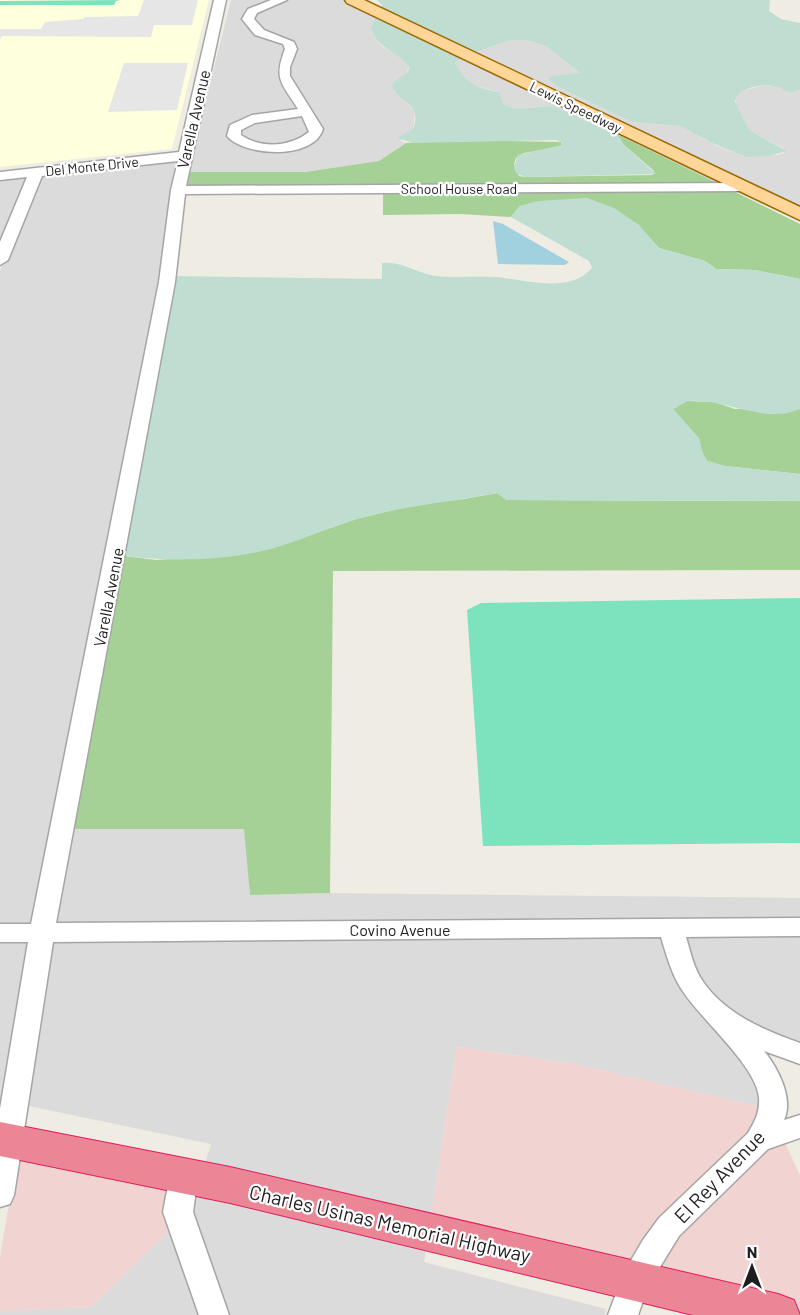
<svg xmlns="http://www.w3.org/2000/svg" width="800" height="1315" viewBox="0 0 800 1315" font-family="Barlow,sans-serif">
	<rect width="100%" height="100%" fill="#efece3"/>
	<!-- residential -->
	<path fill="#dcdbdb" d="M231 0H274L244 19 246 26 254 33 284 43 287 49 280 67V76L300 110 241 120 230 127 229 137 258 149 316 138 289 76 291 41 262 31 253 19 256 12 288 0H345L377 15 372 31 377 40 383 47 401 57 409 67 406 74 395 81 404 99 415 112 413 129 400 141 406 143 379 161 305 172H188Z
		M511 40 530 41 546 46 580 73 548 79 560 88 632 122 680 126 717 146 746 157 777 155 784 153 783 148 749 130 736 105V97L745 90 761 86H775L789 92 800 90V211L470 54Z
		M464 57 729 184H719L553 106 515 109 504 104 499 92 470 84 459 73 455 61Z
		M302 115 310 133 289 143H253L239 135V128L248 123Z
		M179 159 162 282 34 925H0V271L41 174Z
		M30 175 0 249V178Z
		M70 829H245L250 895 330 893 800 898V919L53 925Z
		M664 935 754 1072 762 1107 570 1063 457 1047 430 1222 203 1169 211 1144 24 1105 50 940Z
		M683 935H800V1045L778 1038 718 1005 699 981Z
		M31 940 4 1102 0 1101V941Z
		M196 1189 427 1244 424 1262 606 1309 605 1315H226L190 1206Z
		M172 1228 201 1315H0V1311L91 1307Z"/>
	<!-- commercial -->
	<path fill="#f1d3d1" d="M457 1047 570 1063 762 1107 750 1133 744 1135 745 1138 629 1268 430 1222Z
		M785 1143 800 1175V1308L653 1274 678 1235 765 1150Z
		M18 1152 172 1184V1228L91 1307 0 1311V1257Z"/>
	<!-- education -->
	<path fill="#feffdc" d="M0 0H209L172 149 0 167Z"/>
	<!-- forest -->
	<path fill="#a6d196" d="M618 135 719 184 184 186 188 172H305L379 161 406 143 466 140 561 142 562 145 559 147 524 153 516 158 514 164 519 176 525 177 652 175 654 171 623 144Z
		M729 189 800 224V279L755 270 716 269 705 261 659 248 650 238 587 198 520 206 511 217 460 214 383 215V191Z
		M687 401 714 402 735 409H800V474L725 466 707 461 703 454 698 438 673 409Z
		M497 493 507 500 800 501V570L333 571 330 893 250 895 244 829H70L124 556 156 560 236 555 273 548 356 519 418 504 464 499Z"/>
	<!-- wetland -->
	<path fill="#bfded1" d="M377 0H770L769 11 781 19 800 23V90C797 90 794 92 790 92 785 92 782 88 777 87 763 83 738 87 735 102L749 130 787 151 769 156 746 157 712 143 680 126 632 122 560 88 548 79 552 76 580 73 546 46 530 41 511 40 470 54 380 11 382 5Z
		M377 15 464 57 455 62C464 83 477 88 499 92L504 104 515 109 553 106 618 135 623 144 656 174 525 177 516 173 514 167 518 155 562 145 561 142 556 140 413 143 397 138 413 129C423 103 400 104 392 86L395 81 408 72 409 67C397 50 376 49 371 27Z
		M587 198 614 208 639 225 659 248 705 261 716 269 755 270 800 279V409C765 425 725 398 689 401 684 402 678 406 673 409L699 438 703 454 707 461 725 466 800 474V501L507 500 497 493C450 502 403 506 357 519 329 527 302 540 274 548 227 561 172 562 124 556L174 276 382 279V263C401 261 413 271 431 275 451 279 475 275 496 277 525 280 570 294 592 268L589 261 511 217 520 206 538 201Z"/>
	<!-- pitch -->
	<path fill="#7de3be" d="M120 0 116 1 114 5H0V1Z
		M800 598V843L483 846 467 610 481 603Z"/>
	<!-- parking -->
	<path fill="#e6e6e6" d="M144 0H198L192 25H154L151 37 2 36 0 40V29H41L45 22 83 19 85 17 138 16Z
		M124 63H188L177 110 108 112Z"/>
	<!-- water -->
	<path fill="#a1d0df" d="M493 221 503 224 569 262 565 265 498 264Z"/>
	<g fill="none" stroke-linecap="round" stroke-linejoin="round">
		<defs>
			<path id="minor" d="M214 0H226L186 186 741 183 748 187 741 191 185 194 175 282 56 923 800 918V936L686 937C690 950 693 965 700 977 721 1012 763 1030 800 1043V1064L764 1051C778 1068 794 1099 784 1120L800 1115V1138L768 1149 679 1236 649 1285 638 1315H608L624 1272 643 1240 659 1218 748 1133C755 1121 760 1112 759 1098 757 1067 703 1021 684 993 672 976 667 957 661 937L53 942 14 1195 10 1204 0 1207V1109L28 942H0V924H31L159 282 171 190 178 161 42 176 8 260 0 265V242L27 177 0 180V172L179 152Z
				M271 0H287L257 13 254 19 264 30 294 42 297 49 290 67V76L323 129C314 160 245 157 227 136L230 125 252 115 298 109C282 83 273 80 285 49L283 44 255 35 242 19 248 9ZM302 116 309 132C290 147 261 149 241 135V130L255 123Z
				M184 1163 194 1167 198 1175 193 1212 229 1315H199L163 1212 170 1175 174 1167Z"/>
			<path id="major" d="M345 0H364L800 207V220L347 3Z"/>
			<path id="highway" d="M0 1122 230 1167 778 1294 794 1300 800 1315H693L230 1203 0 1156Z"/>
		</defs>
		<!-- minor casing -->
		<use href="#minor" stroke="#a5a5a5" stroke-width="3"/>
		<!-- major casing -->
		<use href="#major" stroke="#976900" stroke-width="3"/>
		<!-- highway casing -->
		<use href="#highway" stroke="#e31b5b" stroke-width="2"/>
		<!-- minor -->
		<use href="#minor" fill="#fff" fill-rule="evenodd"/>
		<!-- major -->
		<use href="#major" fill="#ffd598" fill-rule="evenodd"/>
		<!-- highway -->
		<use href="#highway" fill="#eb8697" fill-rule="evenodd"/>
	</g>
	<g text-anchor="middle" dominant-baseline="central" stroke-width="4.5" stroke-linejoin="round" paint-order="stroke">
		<!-- far-street labels -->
		<g font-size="14" fill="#1e1e1e" stroke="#fff">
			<text transform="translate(576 107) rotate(26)">Lewis Speedway</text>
			<text transform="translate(92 166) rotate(-6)">Del Monte Drive</text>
			<text x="459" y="188">School House Road</text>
		</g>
		<!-- street labels -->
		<g font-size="16" fill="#1e1e1e" stroke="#fff">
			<text transform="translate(193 119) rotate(-77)">Varella Avenue</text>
			<text transform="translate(108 597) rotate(-79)">Varella Avenue</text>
			<text x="400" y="929">Covino Avenue</text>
		</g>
		<!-- near-street labels -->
		<g font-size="20" fill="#1e1e1e" stroke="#fff">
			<text transform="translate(719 1176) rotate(-46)">El Rey Avenue</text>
			<text transform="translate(390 1223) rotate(13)">Charles Usinas Memorial Highway</text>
		</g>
	</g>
	<!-- north arrow -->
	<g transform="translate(752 1267)" stroke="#ffffff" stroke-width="4.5" paint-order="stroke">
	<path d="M0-4.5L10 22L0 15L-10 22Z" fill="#1e1e1e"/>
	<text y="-9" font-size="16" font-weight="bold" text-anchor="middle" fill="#1e1e1e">N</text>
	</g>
</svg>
